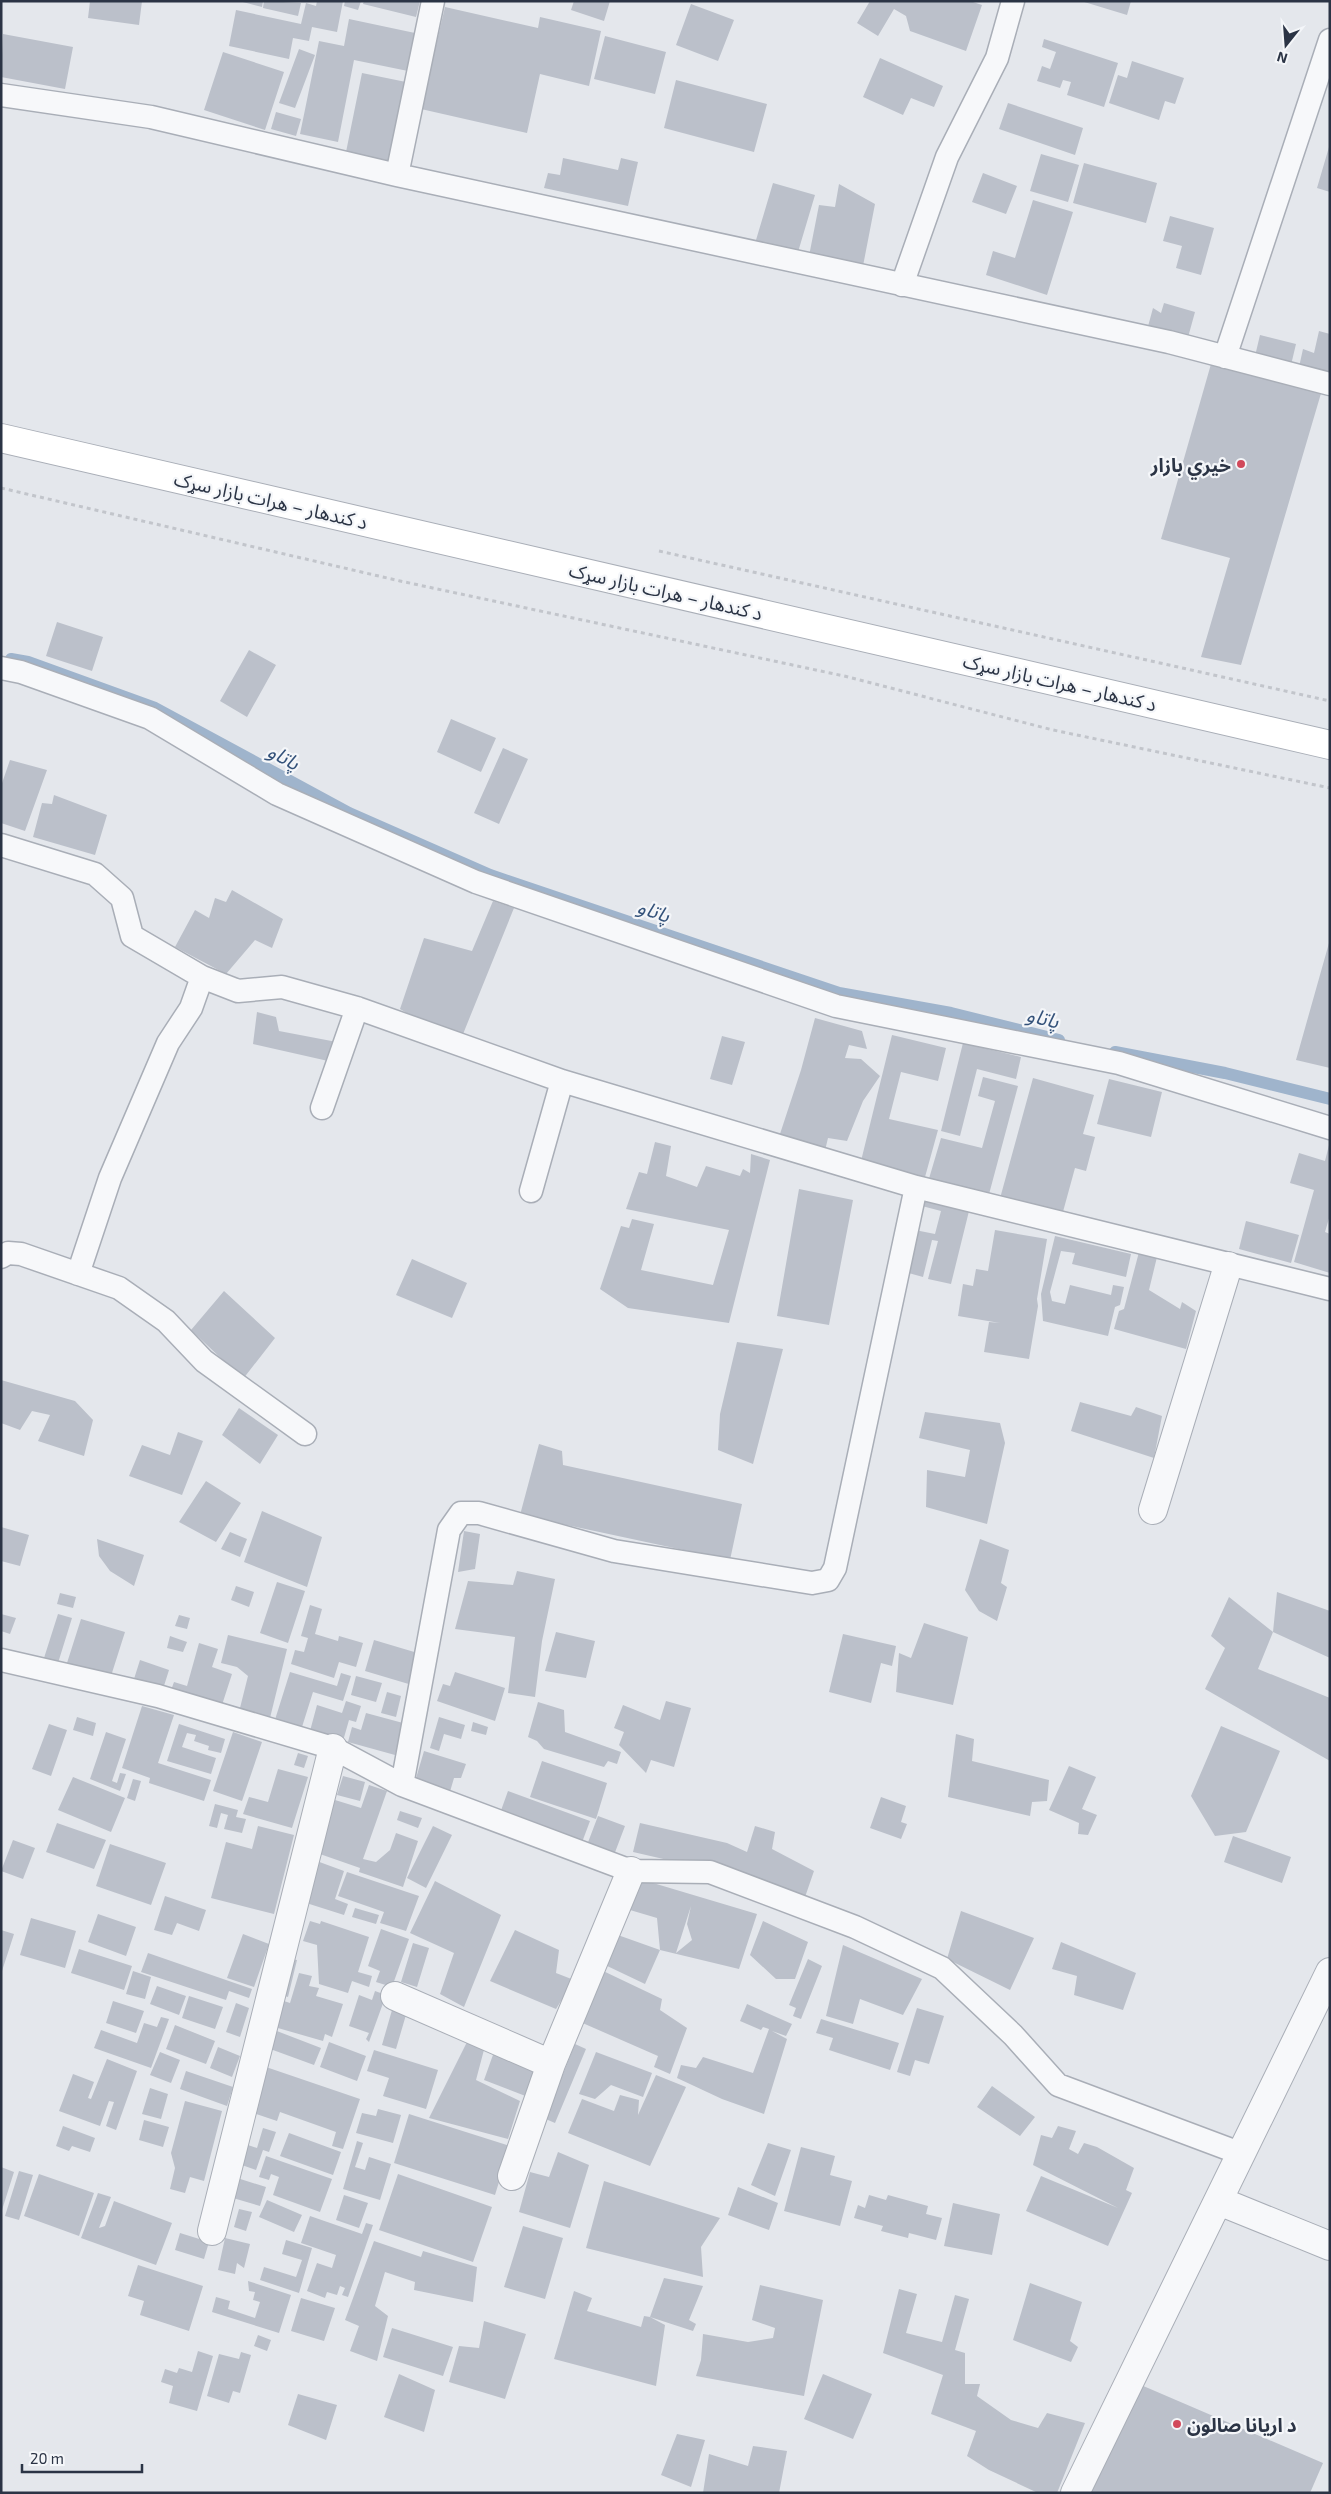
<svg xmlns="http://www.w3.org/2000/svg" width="1331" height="2494" viewBox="0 0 1331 2494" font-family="'Exo 2','Noto Sans Arabic',sans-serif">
	<rect width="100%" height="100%" fill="#e4e7ec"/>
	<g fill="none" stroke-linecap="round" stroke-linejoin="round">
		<!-- stream -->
		<path stroke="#9fb4cc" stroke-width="12" d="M11 659 28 662 155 708 349 813 490 875 839 993 951 1013 1059 1040
			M1115 1052 1225 1073 1330 1099"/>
	</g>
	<!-- building -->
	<path fill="#bbc0ca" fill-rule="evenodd" d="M90 1H142L139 25 88 18Z
		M239 1H263L262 7Z
		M264 1 301 3 298 16 263 8Z
		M317 1H343L337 32 312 27 309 41 293 38 289 59 229 46 236 10 301 24 306 3 316 6Z
		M345 1H361L358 10 344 6Z
		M364 1H420L416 17 363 4Z
		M574 1H610L604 21 571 10Z
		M870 1H970L982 5 966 51 910 31 906 16 894 9 878 36 857 23Z
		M1081 1H1131L1127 15Z
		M691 4 734 20 718 61 676 45Z
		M445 7 538 28 540 17 601 31 589 86 540 74 527 133 421 109Z
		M349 19 415 33 408 71 354 60 338 142 300 134 319 41 344 46Z
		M3 34 73 47 65 89 1 77Z
		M605 36 666 52 655 94 594 79Z
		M1044 39 1118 63 1104 107 1067 95 1071 82 1063 80 1060 88 1037 81 1042 66 1050 69 1056 52 1042 47Z
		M299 49 315 55 295 108 279 103Z
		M223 52 284 72 265 130 204 110Z
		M880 58 943 86 934 107 911 98 903 115 863 97Z
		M1132 61 1184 78 1175 104 1165 101 1159 120 1109 103 1118 75 1127 78Z
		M362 73 406 82 390 162 346 152Z
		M676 80 767 104 754 152 664 128Z
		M1008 103 1083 128 1075 155 999 129Z
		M276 112 301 119 296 136 271 129Z
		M1329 147H1330V192L1317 188Z
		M1041 154 1079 165 1068 202 1030 191Z
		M563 158 618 170 621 158 638 162 628 206 544 188 548 173 560 175Z
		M1084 163 1157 183 1146 223 1073 203Z
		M983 173 1017 186 1006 214 972 202Z
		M773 183 815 195 798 252 756 240Z
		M839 184 875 204 863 266 809 256 819 205 835 207Z
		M1033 200 1073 212 1047 295 986 275 993 251 1015 258Z
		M1170 216 1214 228 1201 275 1176 268 1182 246 1163 241Z
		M1164 303 1195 312 1187 341 1147 330 1153 308 1161 313Z
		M1319 331 1330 334V375L1299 367 1303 349 1314 353Z
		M1260 335 1296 344 1291 365 1255 356Z
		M1213 357 1322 390 1241 665 1201 657 1230 558 1161 539Z
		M57 622 103 637 92 671 46 656Z
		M249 650 276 665 247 717 220 701Z
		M451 719 496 738 481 772 437 752Z
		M503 748 528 759 499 824 474 813Z
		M10 760 47 770 25 831 1 823V786Z
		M54 795 107 815 95 855 33 837 42 803 52 804Z
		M232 890 283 919 272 948 255 940 226 974 175 947 195 910 209 918 215 898 226 902Z
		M493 901 514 908 459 1044 400 1009 424 938 472 951Z
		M1329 943H1330V1068L1296 1060Z
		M257 1012 276 1017 279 1031 342 1043 337 1063 253 1044Z
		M815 1018 862 1031 867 1049 849 1045 845 1058 861 1059 880 1076 863 1101 847 1141 828 1138 823 1159 779 1137 801 1070Z
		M892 1035 946 1048 938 1081 901 1072 889 1119 938 1130 925 1177 861 1161Z
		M722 1036 745 1042 732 1085 710 1079Z
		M963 1043 1021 1057 1016 1079 977 1069 960 1136 941 1131Z
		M983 1077 1018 1086 988 1198 928 1182 941 1138 982 1148 995 1101 978 1096Z
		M1033 1078 1094 1095 1083 1134 1095 1137 1086 1171 1075 1168 1061 1219 999 1202Z
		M1109 1079 1162 1092 1151 1137 1097 1124Z
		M655 1142 671 1146 666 1176 697 1187 706 1166 740 1176 743 1169 750 1173 751 1154 770 1160 729 1323 628 1308 600 1289 621 1226 629 1228 632 1219 654 1224 641 1270 713 1285 729 1230 626 1209 639 1172 647 1174Z
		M1329 1145 1330 1215 1325 1232 1330 1234V1273L1294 1262 1314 1190 1290 1183 1299 1153 1325 1161Z
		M799 1189 853 1200 829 1325 777 1316Z
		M924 1196 970 1207 951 1284 928 1279 938 1241 932 1240 923 1277 905 1272 915 1230 935 1234 941 1211 922 1206Z
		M1246 1221 1299 1235 1291 1263 1239 1249Z
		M995 1230 1047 1239 1037 1299 1038 1306 1029 1359 984 1352 989 1322 1000 1323 958 1316 963 1284 973 1286 976 1269 988 1271Z
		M1055 1236 1131 1254 1126 1277 1072 1264 1075 1253 1061 1251 1050 1292 1052 1301 1065 1304 1070 1285 1111 1295 1113 1285 1124 1287 1120 1305 1115 1307 1108 1336 1043 1321 1041 1294Z
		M1139 1252 1157 1257 1149 1290 1180 1309 1182 1302 1196 1311 1186 1349 1114 1329 1119 1311 1124 1309Z
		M412 1259 467 1283 452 1318 396 1295Z
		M224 1291 275 1338 243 1379 191 1330Z
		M737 1342 783 1349 753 1464 718 1450 720 1414Z
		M1 1380 75 1401 93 1420 84 1456 38 1441 50 1415 32 1411 20 1430 1 1423Z
		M1080 1402 1131 1416 1136 1407 1162 1416 1154 1458 1071 1431Z
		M239 1408 278 1435 260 1464 222 1435Z
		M925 1412 1000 1423 1005 1443 987 1524 926 1507 927 1470 965 1477 970 1450 919 1438Z
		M178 1432 203 1441 182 1495 129 1476 142 1445 170 1455Z
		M539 1444 562 1451 563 1465 742 1504 730 1560 520 1515Z
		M206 1481 241 1503 216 1542 179 1522Z
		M262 1511 322 1537 307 1587 244 1562Z
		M1 1527 29 1535 20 1566 1 1561Z
		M464 1531 480 1534 475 1569 458 1572Z
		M230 1532 247 1539 240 1557 221 1549Z
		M97 1539 144 1555 134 1586 110 1571 99 1556Z
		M980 1539 1009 1550 1001 1583 1007 1587 997 1621 979 1611 965 1590Z
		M517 1571 555 1579 542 1641 535 1697 508 1693 515 1637 455 1629 468 1581 513 1585Z
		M277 1582 305 1591 288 1643 260 1633Z
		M236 1586 254 1592 249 1607 231 1600Z
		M1277 1592 1330 1611V1658L1273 1632Z
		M60 1593 76 1597 73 1608 57 1604Z
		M1229 1597 1273 1632 1258 1669 1330 1698V1761L1205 1689 1225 1648 1211 1636Z
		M310 1605 322 1609 315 1634 338 1641 339 1636 363 1643 356 1667 339 1662 334 1678 291 1664 295 1650 304 1652 308 1638 301 1636Z
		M1 1614 16 1618 10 1634 1 1631Z
		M58 1614 72 1618 58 1663 44 1658Z
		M179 1615 190 1618 187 1629 175 1626Z
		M81 1619 125 1632 111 1676 67 1663Z
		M924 1623 968 1637 953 1705 896 1692 899 1653 911 1658Z
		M556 1632 595 1641 586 1678 545 1671Z
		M843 1634 896 1646 892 1666 881 1663 871 1703 829 1692Z
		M228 1635 287 1649 269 1722 238 1716 248 1676 237 1667 221 1663Z
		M170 1636 187 1642 183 1652 167 1648Z
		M374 1640 421 1654 412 1685 365 1671Z
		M199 1643 218 1649 212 1667 232 1674 221 1708 170 1693 174 1682 187 1686Z
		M140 1660 169 1670 163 1689 134 1679Z
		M290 1672 337 1686 341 1673 351 1676 343 1701 313 1692 302 1727 289 1723 287 1731 273 1726Z
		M455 1672 505 1688 495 1721 437 1701 443 1684 450 1686Z
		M356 1676 382 1683 376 1702 351 1695Z
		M387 1692 401 1696 396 1717 381 1713Z
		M346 1701 361 1706 356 1722 349 1720 343 1741 310 1731 317 1705 342 1713Z
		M666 1701 691 1708 674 1767 651 1760 646 1773 619 1745 624 1732 614 1728 623 1705 660 1720Z
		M538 1702 564 1710 565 1732 621 1752 617 1764 608 1761 604 1767 544 1749 537 1741 528 1737Z
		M142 1706 174 1715 158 1763 211 1780 204 1801 149 1783 150 1778 122 1768Z
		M366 1713 403 1723 395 1755 348 1742 352 1727 361 1730Z
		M77 1717 96 1723 93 1736 73 1730Z
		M439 1717 465 1725 461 1739 444 1734 439 1751 430 1748Z
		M473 1722 488 1727 486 1735 471 1731Z
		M49 1724 67 1730 51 1776 32 1769Z
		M179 1724 225 1739 221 1753 208 1750 209 1746 194 1741 196 1735 187 1733 182 1747 216 1758 211 1774 167 1761Z
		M1221 1726 1280 1751 1246 1832 1215 1836 1191 1796Z
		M106 1732 126 1739 112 1781 117 1783 120 1773 126 1774 120 1791 90 1779Z
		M233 1732 262 1742 242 1801 213 1791Z
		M956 1734 974 1739 972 1761 1049 1780 1047 1801 1032 1802 1030 1816 948 1797Z
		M424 1751 466 1764 461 1778H454L449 1795 414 1785Z
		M298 1753 308 1756 304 1768 294 1765Z
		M542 1761 607 1783 596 1819 530 1797Z
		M1069 1766 1096 1777 1082 1809 1097 1815 1088 1835 1078 1834 1079 1823 1049 1810Z
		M278 1769 308 1777 292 1828 243 1814 249 1797 268 1802Z
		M343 1776 365 1782 360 1801 337 1795Z
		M73 1777 125 1798 111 1832 58 1810Z
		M133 1779 141 1781 135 1801 127 1798Z
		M369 1785 387 1791 363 1859 376 1862 390 1850 396 1833 418 1841 403 1887 359 1872 360 1868 317 1853 335 1800 361 1808Z
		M508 1791 590 1821 581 1845 499 1816Z
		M881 1797 906 1806 901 1822 907 1824 901 1839 870 1828Z
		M215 1804 238 1810 236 1817 246 1819 242 1833 224 1829 228 1815 221 1813 217 1828 209 1826Z
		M400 1811 422 1818 418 1828 397 1820Z
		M598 1816 625 1826 614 1855 587 1845Z
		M57 1823 106 1840 94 1869 46 1852Z
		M640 1823 727 1843 747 1852 755 1826 775 1832 772 1849 814 1871 804 1900 720 1872 633 1852Z
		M258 1826 294 1835 274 1914 211 1898 226 1842 252 1849Z
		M433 1826 452 1835 426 1888 407 1878Z
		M1233 1836 1291 1857 1282 1883 1224 1862Z
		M13 1840 35 1848 23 1879 1 1871Z
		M110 1844 166 1863 151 1905 96 1886Z
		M314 1860 344 1871 335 1899 348 1904 344 1915 300 1901Z
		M347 1872 419 1896 406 1931 380 1923 384 1912 338 1896Z
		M643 1880 757 1914 739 1969 660 1950 657 1918 630 1910ZM691 1906 687 1924 692 1940 676 1953Z
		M435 1881 501 1915 464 2007 440 1994 454 1953 410 1933Z
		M165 1896 206 1910 199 1931 177 1923 172 1935 154 1930Z
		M355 1908 379 1915 376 1924 352 1917Z
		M961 1911 1034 1938 1010 1990 947 1959Z
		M98 1914 136 1927 126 1956 88 1942Z
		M31 1918 76 1931 65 1968 20 1955Z
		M310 1921 320 1924 321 1921 369 1937 358 1972 372 1976 369 1987 352 1981 348 1993 319 1984 317 1945 303 1941Z
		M763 1921 808 1942 795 1979H776L750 1955Z
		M381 1929 409 1939 392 1987 376 1982 380 1971 368 1966Z
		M1 1930 14 1934 2 1971H1Z
		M515 1930 559 1950 556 1973 574 1980 556 2009 490 1981Z
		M243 1934 269 1944 254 1987 227 1978Z
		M615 1934 660 1950 645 1984 603 1964Z
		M1061 1942 1136 1973 1123 2010 1074 1995 1077 1976 1052 1969Z
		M413 1943 429 1948 417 1987 401 1982Z
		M843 1945 922 1979 903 2015 860 1999 853 2024 826 2016Z
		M79 1949 132 1966 124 1990 71 1973Z
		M148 1953 252 1989 249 1998 229 1991 226 2000 141 1972Z
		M286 1958 297 1960 288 1997 278 1994Z
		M808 1959 822 1966 801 2019 793 2016 796 2008 789 2005Z
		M599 1969 662 1999 660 2010 687 2028 670 2074 654 2067 658 2056 578 2021Z
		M133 1971 151 1977 145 1999 126 1994Z
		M299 1973 312 1976 309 1986 319 1988 316 1996 343 2004 332 2037 325 2034 323 2041 264 2024 272 1997 290 2003Z
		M157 1986 186 1996 179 2015 150 2004Z
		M375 1991 386 1995 369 2042 366 2039 369 2033 349 2026 359 1995 372 2000Z
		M189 1996 223 2007 215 2029 182 2018Z
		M113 2001 144 2011 136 2033 106 2023Z
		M236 2003 249 2008 240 2037 226 2032Z
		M394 2003 408 2008 396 2049 382 2045Z
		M747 2004 792 2024 786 2036 772 2031 787 2039 764 2114 722 2099 677 2078 681 2065 696 2068 703 2057 753 2073 769 2029 763 2027 761 2030 740 2021Z
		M917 2008 944 2016 929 2064 915 2060 910 2076 897 2072Z
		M161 2017 169 2019 151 2068 94 2048 101 2030 137 2043 144 2023 157 2027Z
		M821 2019 899 2043 890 2070 829 2050 833 2038 816 2033Z
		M175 2025 215 2041 206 2064 166 2049Z
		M269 2028 321 2048 314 2065 262 2046Z
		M473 2030 485 2046 476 2080 520 2101 508 2139 429 2118Z
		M329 2042 366 2056 357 2081 320 2067Z
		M575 2044 586 2049 555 2123 541 2117 559 2072 563 2074Z
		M218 2047 240 2056 232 2077 210 2068Z
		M374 2050 438 2070 426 2109 383 2096 389 2078 367 2071Z
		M160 2052 180 2060 171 2083 150 2075Z
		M494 2052 539 2069 528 2097 484 2080Z
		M596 2052 652 2073 643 2097 611 2085 595 2099 579 2094Z
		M107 2059 137 2071 116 2130 106 2126 114 2102 109 2101 100 2126 59 2111 73 2074 94 2082 88 2098 91 2099Z
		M266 2067 360 2099 343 2149 332 2146 336 2132 280 2112 277 2121 250 2112Z
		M186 2071 233 2087 227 2106 180 2089Z
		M656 2075 686 2087 650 2166 568 2133 582 2099 614 2111 620 2095 639 2100 638 2115Z
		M992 2086 1035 2117 1020 2136 977 2107Z
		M150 2088 168 2094 161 2119 142 2114Z
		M185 2101 222 2111 204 2181 190 2177 185 2193 170 2189 175 2168 171 2153Z
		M378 2109 401 2115 393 2143 356 2133 362 2113 376 2116Z
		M409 2114 510 2146 495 2195 394 2163Z
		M144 2120 169 2127 163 2147 139 2140Z
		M63 2126 95 2138 90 2152 72 2146 69 2151 56 2146Z
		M1058 2126 1076 2131 1069 2149 1078 2154 1084 2143 1097 2147 1134 2168 1126 2190 1132 2193 1108 2246 1026 2211 1041 2176 1118 2208 1033 2165 1041 2135 1052 2138Z
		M263 2128 276 2132 269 2152 263 2150 256 2170 239 2164 245 2144 257 2148Z
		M289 2133 341 2152 333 2175 280 2156Z
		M357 2141 363 2143 355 2167 365 2170 369 2157 391 2164 380 2200 343 2189Z
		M768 2143 791 2150 775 2196 751 2185Z
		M801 2147 835 2156 830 2175 852 2181 840 2226 784 2211Z
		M558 2152 589 2165 570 2228 519 2212 530 2172 549 2177Z
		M266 2156 332 2179 320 2212 273 2195 279 2177 271 2174 269 2180 259 2177Z
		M1 2167 14 2172 2 2210H1Z
		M19 2171 33 2175 19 2220 5 2216Z
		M39 2174 94 2193 79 2236 24 2216Z
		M398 2174 492 2207 473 2262 379 2230Z
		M234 2177 266 2187 260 2206 233 2198Z
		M604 2181 720 2218 701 2247 703 2277 586 2248Z
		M738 2187 778 2203 769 2230 728 2215Z
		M98 2193 111 2197 99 2228 105 2226 114 2201 172 2223 156 2265 81 2238Z
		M344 2195 368 2203 359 2228 336 2220Z
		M869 2195 886 2200 888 2195 928 2206 926 2214 942 2218 936 2240 909 2233 908 2238 881 2231 883 2226 854 2218 858 2205 865 2208Z
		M267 2200 302 2215 294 2232 259 2217Z
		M953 2203 1000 2214 992 2255 944 2246Z
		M239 2209 252 2212 246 2231 234 2227Z
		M310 2216 362 2234 366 2223 373 2225 348 2297 342 2295 345 2288 340 2286 337 2295 327 2292 325 2298 307 2291 317 2263 332 2268 336 2255 301 2243Z
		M523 2226 563 2238 545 2299 504 2287Z
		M180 2233 209 2242 204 2259 175 2250Z
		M225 2238 250 2244 244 2268 237 2263 235 2274 218 2270Z
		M286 2240 312 2248 299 2293 260 2280 264 2267 296 2277 302 2260 282 2254Z
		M374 2241 421 2257 423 2251 477 2267 473 2302 414 2290 415 2282 385 2272 375 2306 388 2316 377 2361 350 2351 359 2326 345 2320Z
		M138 2265 203 2286 189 2331 140 2315 144 2301 128 2296Z
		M664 2278 703 2286 689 2320 696 2324 693 2331 650 2317 665 2325 656 2386 554 2359 574 2291 592 2298 587 2311 641 2327 644 2316 650 2317Z
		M248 2281 291 2295 279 2333 212 2312 216 2297 230 2301 228 2309 255 2318 260 2302 253 2300 255 2292 249 2291Z
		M1030 2283 1082 2302 1070 2341 1078 2347 1071 2362 1013 2340Z
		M760 2285 823 2300 804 2396 696 2376 701 2360 703 2334 748 2342 773 2338 775 2328 752 2320Z
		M899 2289 917 2294 906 2333 942 2342 955 2295 969 2299 955 2350 965 2353V2384H980L977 2396 1011 2420 1038 2428 1047 2413 1085 2423 1057 2493H1038L989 2470 967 2456 976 2431 931 2414 943 2375 883 2353Z
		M301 2298 335 2308 324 2341 291 2331Z
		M484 2321 526 2334 505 2399 449 2382 459 2346 479 2348Z
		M392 2328 453 2347 443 2376 383 2357Z
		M258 2335 271 2340 267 2351 254 2346Z
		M198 2351 213 2356 197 2411 169 2403 173 2386 161 2382 165 2369 177 2373 179 2368 192 2372Z
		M241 2352 251 2355 240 2393 233 2391 229 2403 207 2396 219 2354 239 2359Z
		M399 2374 435 2390 424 2432 384 2417Z
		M823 2374 872 2394 853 2439 804 2419Z
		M1141 2385 1323 2463 1310 2493H1089Z
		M298 2394 337 2405 326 2440 288 2425Z
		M677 2434 705 2440 691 2487 661 2475Z
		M753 2446 787 2451 779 2493H703L709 2454 748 2466Z"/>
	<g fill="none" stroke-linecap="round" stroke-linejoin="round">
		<defs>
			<path id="service" d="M1 95 151 117 397 175 1169 342 1330 384
				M397 175 433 1
				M902 285 947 157 997 58 1013 1
				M1225 357 1330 40
				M1 668 21 672 150 718 277 794 476 882 836 1006 1119 1063 1330 1128
				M1 845 95 874 122 898 132 936 202 977 238 991 282 987 357 1008 562 1081 916 1187 1330 1289
				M322 1108 357 1008
				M531 1191 562 1081
				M1 1257 8 1253 21 1254 119 1288 166 1321 204 1361 305 1434
				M78 1274 110 1178 168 1043 191 1008 202 977
				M1 1660 158 1696 333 1748 402 1785 631 1871 710 1872 855 1927 942 1968 1013 2035 1058 2085 1242 2154
				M402 1785 449 1530 461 1513H479L614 1551 812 1583 828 1580 835 1568 916 1187"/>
			<path id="minor" d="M1153 1510 1228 1266
				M395 1996 551 2064
				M512 2176 551 2064 631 1871
				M1219 2201 1330 2246
				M212 2231 333 1748
				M1075 2493 1330 1972"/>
			<path id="secondary" d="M1 438 1330 745"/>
		</defs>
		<!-- service casing -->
		<use href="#service" stroke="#a9aeb7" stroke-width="25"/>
		<!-- minor casing -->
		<use href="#minor" stroke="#a9aeb7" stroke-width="30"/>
		<!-- secondary casing -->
		<use href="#secondary" stroke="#a9aeb7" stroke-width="30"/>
		<!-- path -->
		<path stroke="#c2c5cb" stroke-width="3" stroke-dasharray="4 4" stroke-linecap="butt" d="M1 488 400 581 844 676 1053 730 1330 788
			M659 551 1330 701"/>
		<!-- service -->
		<use href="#service" stroke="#f7f8fa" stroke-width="22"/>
		<!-- minor -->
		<use href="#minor" stroke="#f7f8fa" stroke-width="28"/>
		<!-- secondary -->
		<use href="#secondary" stroke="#fff" stroke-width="28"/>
	</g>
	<!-- markers -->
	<g fill="#d1495b" stroke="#f4f6f9" stroke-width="2">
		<circle cx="1241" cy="464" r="5"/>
		<circle cx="1177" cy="2424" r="5"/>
	</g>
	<g text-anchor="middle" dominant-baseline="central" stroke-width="4.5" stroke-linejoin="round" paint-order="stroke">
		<!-- poi labels -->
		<g font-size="19" font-weight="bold" fill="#2b3445" stroke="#f4f6f9" text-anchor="end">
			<text x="1231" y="464">خیري بازار</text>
			<text x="1187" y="2424" text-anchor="start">د اریانا صالون</text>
		</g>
		<!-- street labels -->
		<g font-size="19" fill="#2b3445" stroke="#f4f6f9">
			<text transform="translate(271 500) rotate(13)">د کندهار – هرات بازار سړک</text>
			<text transform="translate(666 591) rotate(13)">د کندهار – هرات بازار سړک</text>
			<text transform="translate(1060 682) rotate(13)">د کندهار – هرات بازار سړک</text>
		</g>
		<!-- water labels -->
		<g font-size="20" font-style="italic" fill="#34527a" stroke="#f4f6f9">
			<text transform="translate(284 756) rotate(28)">پاتاو</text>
			<text transform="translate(654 910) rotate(19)">پاتاو</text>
			<text transform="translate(1043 1017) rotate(14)">پاتاو</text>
		</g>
	</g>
	<!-- border -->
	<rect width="1331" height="2494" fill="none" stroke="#2b3445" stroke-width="5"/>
	<!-- north arrow -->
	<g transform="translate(1286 45) rotate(197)" stroke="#f4f6f9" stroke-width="4" paint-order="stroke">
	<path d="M0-4L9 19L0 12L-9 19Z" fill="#2b3445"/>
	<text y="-8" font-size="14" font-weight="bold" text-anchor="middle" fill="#2b3445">N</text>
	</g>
	<!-- scale -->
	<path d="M22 2464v8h120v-8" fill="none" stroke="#2b3445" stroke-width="2.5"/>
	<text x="30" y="2464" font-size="15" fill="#2b3445" stroke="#f4f6f9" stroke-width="4" paint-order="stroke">20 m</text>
</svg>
